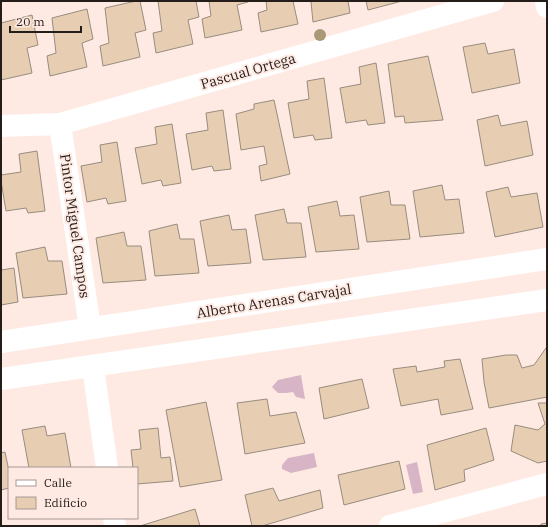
<svg xmlns="http://www.w3.org/2000/svg" width="548" height="527" viewBox="0 0 548 527" font-family="'IBM Plex Serif',serif">
	<rect width="100%" height="100%" fill="#feeae3"/>
	<!-- water -->
	<path fill="#d7b4c6" d="M301 375 305 399 296 397 293 392 286 393H278L272 387 278 380Z
		M314 453 317 467 291 473 282 469V465L288 458Z
		M417 462 423 492 413 494 406 465Z"/>
	<!-- building -->
	<path fill="#e7ceb2" stroke="#988c7f" d="M136 1H140L146 30 135 33 140 57 103 66 100 46 109 43 105 8Z
		M158 1H196L199 17 188 20 193 44 156 53 153 33 162 31Z
		M209 1H248V2L237 5 242 30 205 38 202 19 211 16Z
		M266 1H293L298 24 261 32 258 13 267 10Z
		M314 1H348L350 13 313 22 311 2Z
		M366 1H402L368 10Z
		M87 9 93 39 82 43 87 67 50 76 47 56 56 53 52 18Z
		M32 15 38 45 27 48 32 73 1 80V23Z
		M485 43 488 54 514 49 520 83 472 93 463 47Z
		M428 56 443 120 405 123 404 116 395 117 388 64Z
		M376 63 385 123 368 125 366 120 346 123 340 88 361 84 359 67Z
		M324 78 332 138 315 140 313 135 294 138 288 103 309 99 307 81Z
		M274 100 290 174 261 181 259 166 267 164 264 146 241 150 236 114 254 109V104Z
		M223 110 231 169 214 171 212 166 192 170 186 134 208 130 206 113Z
		M498 115 501 126 527 121 533 155 485 166 477 120Z
		M172 124 181 183 163 186 161 180 142 184 135 148 157 144 155 127Z
		M117 142 126 201 108 204 106 198 87 202 81 166 102 162 100 145Z
		M37 151 45 211 28 213 26 208 6 211 1 181V175L21 172 19 154Z
		M442 185 445 200 459 199 464 233 420 237 413 191Z
		M508 187 511 197 537 193 543 227 495 237 486 192Z
		M389 191 391 205H405L410 239 367 242 360 197Z
		M337 201 340 216 354 215 359 249 316 252 308 207Z
		M284 209 287 223H301L306 257 263 260 255 215Z
		M229 215 232 230 246 229 251 263 208 266 200 221Z
		M177 224 180 239H194L199 273 155 276 149 231Z
		M124 232 127 246H141L146 280 103 283 96 238Z
		M45 247 48 261H62L67 294 23 298 16 253Z
		M14 268 18 302 1 305V270Z
		M546 348 547 350V397L489 408 484 382 482 359 506 355H517L522 368 534 365Z
		M460 359 473 409 441 415 438 399 401 406 393 369 416 366 417 372 445 367 444 361Z
		M362 379 369 408 324 419 319 388Z
		M267 399 270 416 296 412 305 443 245 454 237 403Z
		M206 402 222 480 180 487 166 410Z
		M538 403H547V461L538 463 511 451 515 425 538 430 545 424Z
		M45 426 47 436 65 433 71 468H29L22 430Z
		M158 428 161 458 170 457 173 481 137 484V468H133L131 450 141 449 139 430Z
		M486 428 494 460 464 470 465 481 435 490 427 445Z
		M5 452 9 471V488L1 490V453Z
		M399 461 405 489 344 505 338 475Z
		M273 488 279 501 320 490 323 508 262 526H252L245 495Z
		M195 509 200 526H140Z
		M547 523V526H541V524Z"/>
	<g fill="none" stroke-linecap="round" stroke-linejoin="round">
		<!-- minor -->
		<path stroke="#fff" stroke-width="22" d="M60 124 90 328
			M1 126 60 124 493 1
			M93 367 107 468
			M114 518 115 526
			M390 526 547 484"/>
		<!-- tertiary -->
		<path stroke="#fff" stroke-width="22" d="M1 342 547 259
			M1 379 547 300"/>
		<!-- secondary -->
		<path stroke="#fff" stroke-width="22" d="M546 1 547 7"/>
	</g>
	<!-- trees -->
	<circle fill="#a99977" cx="320" cy="35" r="6"/>
	<g text-anchor="middle" dominant-baseline="central" stroke-width="4" stroke-linejoin="round" paint-order="stroke">
		<!-- street labels -->
		<g font-size="14" fill="#241d1a" stroke="#feeae3">
			<text transform="translate(248 71) rotate(-16)">Pascual Ortega</text>
			<text transform="translate(75 226) rotate(82)">Pintor Miguel Campos</text>
			<text transform="translate(274 301) rotate(-9)">Alberto Arenas Carvajal</text>
		</g>
	</g>
	<!-- border -->
	<rect width="548" height="527" fill="none" stroke="#241d1a" stroke-width="4"/>
	<!-- legend -->
	<rect x="8" y="467" width="130" height="52" fill="#feeae3" stroke="#a79893"/>
	<rect x="16" y="480" width="20" height="6" fill="#ffffff" stroke="#a79893"/>
	<text x="44" y="487" font-size="12" fill="#241d1a">Calle</text>
	<rect x="16" y="497" width="20" height="12" fill="#e7ceb2" stroke="#a79893"/>
	<text x="44" y="507" font-size="12" fill="#241d1a">Edificio</text>
	<!-- scale -->
	<path d="M10 26v6h71v-6" fill="none" stroke="#241d1a" stroke-width="2"/>
	<text x="16" y="26" font-size="12" fill="#241d1a" stroke="#feeae3" stroke-width="3" paint-order="stroke">20 m</text>
</svg>
